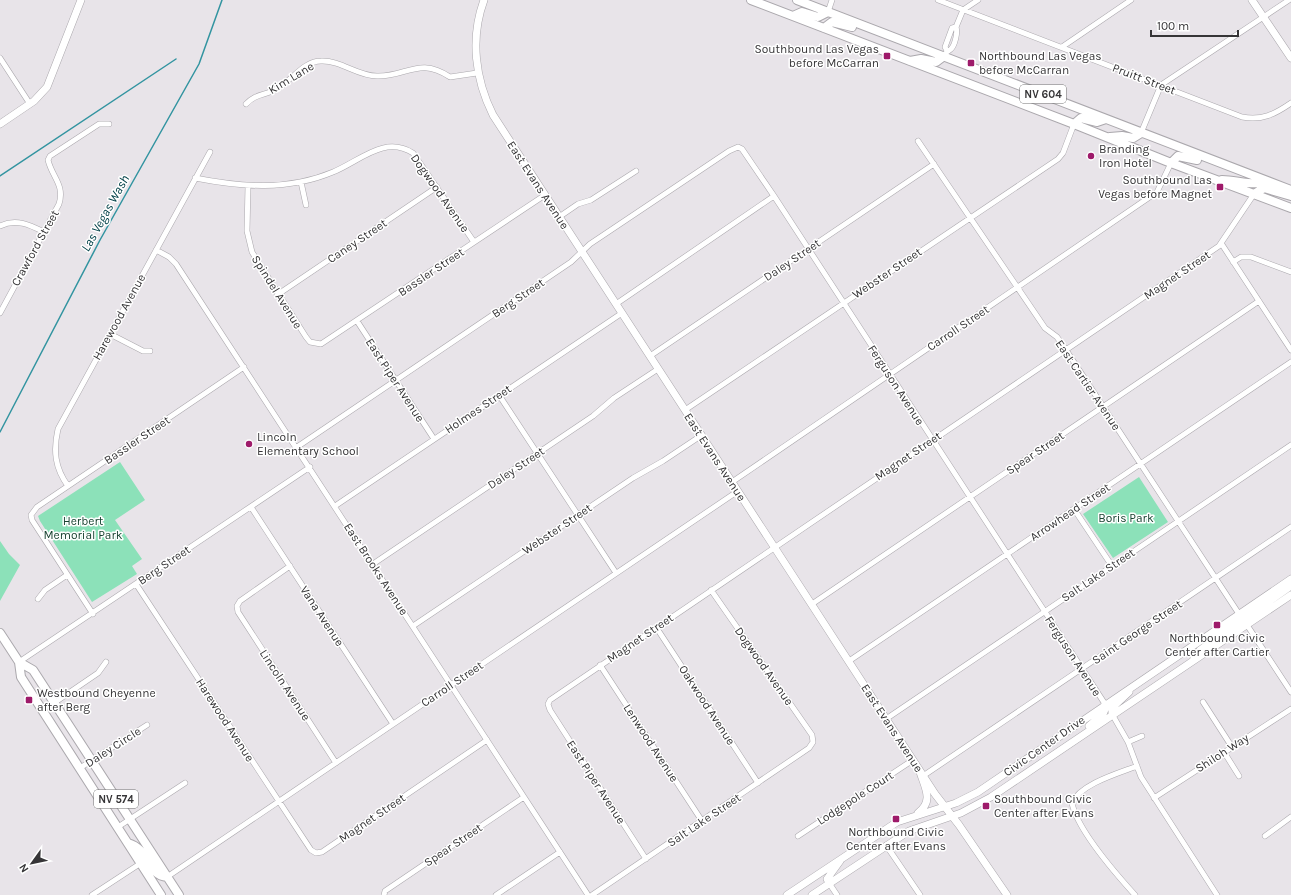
<svg xmlns="http://www.w3.org/2000/svg" width="1291" height="895" viewBox="0 0 1291 895" font-family="Karla,sans-serif">
	<rect width="100%" height="100%" fill="#e8e4e9"/>
	<!-- green -->
	<path fill="#8ce1b9" d="M120 462 145 500 115 520 142 559 132 566 137 574 92 602 40 521 38 516Z
		M1139 477 1168 522 1113 558 1083 514Z
		M0 541 9 554 20 565 0 601Z"/>
	<g fill="none" stroke-linecap="round" stroke-linejoin="round">
		<!-- stream -->
		<path stroke="#3294a0" stroke-width="1.5" d="M0 176 176 59
			M0 432 100 240 199 64 222 0"/>
		<defs>
			<path id="minor" d="M938 0 1242 117C1262 121 1275 114 1291 103
				M828 12 832 0
				M1062 47 1131 0
				M947 51 945 47 952 28 956 27 963 10 978 0
				M946 53C947 51 949 51 951 49 955 45 958 32 956 27
				M0 58 30 104
				M246 104C256 93 266 96 278 88 292 80 304 61 321 61 341 60 357 76 377 76 407 77 419 56 450 77L477 73
				M1141 133 1161 85 1289 0
				M918 141 1045 328 1057 337 1066 350 1239 614
				M195 178C241 187 288 191 333 172 360 161 384 135 413 153L474 242
				M301 182 306 205
				M248 186 247 231 252 252 306 337 310 342 321 344 545 195
				M559 217 578 204 591 200 636 171
				M0 226C16 218 30 225 44 232
				M1221 243 1291 350
				M156 250 169 257 176 264 588 895
				M1233 262 1241 257H1251L1291 272
				M277 295 437 187
				M616 304 774 196
				M0 313 59 204C65 185 52 177 48 160L50 156 99 124H109
				M357 321 434 439
				M110 334 143 351H150
				M650 356 934 164
				M499 395 616 573
				M685 410 1058 159 1063 153 1074 124
				M297 447 571 262 590 244 729 151 738 147 742 149 774 196 1105 704
				M732 482 1157 192 1171 163
				M68 486C55 468 53 451 58 429L210 152
				M335 506 622 313
				M251 507 393 724
				M1074 509 1112 566
				M373 564 593 416 614 398 658 369
				M290 566 240 601 237 606 238 612 336 763
				M136 584 311 850 316 853 322 852 487 740
				M38 599 45 590 67 575
				M812 604 1259 301
				M93 614 32 520 31 515 37 507 244 367
				M1247 625 1291 692
				M413 626 633 478 663 461 702 435
				M656 627 758 783
				M849 661 1291 362
				M19 662 310 467
				M600 665 702 821
				M1203 702 1232 747
				M54 703 98 673 106 662
				M1112 714 1128 742 1141 777 1217 895
				M886 719 1291 445
				M1128 742 1142 736
				M1224 752 1239 776
				M80 768 147 725
				M923 776 1291 527
				M1154 798 1291 709
				M118 827 185 783
				M798 836 913 760
				M1265 836 1291 817
				M886 845 920 895
				M646 859 550 710 548 704 550 700 1219 246 1254 194
				M167 877 738 491
				M829 883 837 895
				M92 895 141 863
				M384 895 385 891 524 797
				M496 895 560 852
				M592 895 809 748 813 742 812 735 711 590
				M1135 895C1116 874 1077 829 1072 803 1080 784 1119 773 1137 766"/>
			<path id="tertiary" d="M484 0C470 38 475 79 493 115L935 794 959 825 1007 895
				M0 124 34 101 47 87 81 0"/>
			<path id="secondary" d="M1252 0 1291 58
				M1247 625 1245 619 1247 617 1291 586
				M1194 658 1200 650 1240 621 1241 618 1239 614
				M1112 714V708L1129 692
				M1089 726 1103 714 1106 707 1105 704
				M918 813C934 801 925 788 920 772
				M829 883 827 879 840 861
				M787 895 897 822 956 803 978 792 1291 579
				M812 895 909 831 961 813 991 797 1291 595"/>
			<path id="primary" d="M751 0 1074 124 1171 163 1291 208
				M797 0 1291 190
				M793 16 802 12 818 17 828 12
				M824 28 832 22 852 27
				M910 61 921 59 936 62 944 56
				M1074 124 1081 118 1097 122 1106 119
				M1110 137 1122 136 1133 138 1141 133
				M1171 163 1178 156 1197 160
				M1222 180C1235 180 1248 185 1261 183L1263 180
				M1254 194 1264 188 1291 196
				M0 633 19 662 21 677 161 895
				M19 662 33 670 179 895
				M128 843C150 849 147 876 167 877"/>
		</defs>
		<!-- minor casing -->
		<use href="#minor" stroke="#aba8ad" stroke-width="6"/>
		<!-- tertiary casing -->
		<use href="#tertiary" stroke="#aba8ad" stroke-width="8"/>
		<!-- secondary casing -->
		<use href="#secondary" stroke="#aba8ad" stroke-width="8"/>
		<!-- primary casing -->
		<use href="#primary" stroke="#aba8ad" stroke-width="10"/>
		<!-- minor -->
		<use href="#minor" stroke="#fff" stroke-width="5"/>
		<!-- tertiary -->
		<use href="#tertiary" stroke="#fff" stroke-width="7"/>
		<!-- secondary -->
		<use href="#secondary" stroke="#fff" stroke-width="7"/>
		<!-- primary -->
		<use href="#primary" stroke="#fff" stroke-width="8"/>
	</g>
	<!-- markers -->
	<g fill="#9e1a6a" stroke="#fff" stroke-width="1.5">
		<rect x="883" y="52" width="8" height="8" rx="2"/>
		<rect x="967" y="59" width="8" height="8" rx="2"/>
		<circle cx="1091" cy="156" r="4"/>
		<rect x="1216" y="183" width="8" height="8" rx="2"/>
		<circle cx="249" cy="444" r="4"/>
		<rect x="1213" y="621" width="8" height="8" rx="2"/>
		<rect x="25" y="696" width="8" height="8" rx="2"/>
		<rect x="982" y="802" width="8" height="8" rx="2"/>
		<rect x="892" y="815" width="8" height="8" rx="2"/>
	</g>
	<g text-anchor="middle" dominant-baseline="central" stroke-width="3" stroke-linejoin="round" paint-order="stroke">
		<!-- shield labels -->
		<g fill="#fff" stroke="#727273" stroke-width="1">
			<rect x="1020" y="85" width="46" height="18" rx="3"/>
			<rect x="94" y="790" width="44" height="18" rx="3"/>
		</g>
		<g font-size="11" font-weight="bold" fill="#363537">
			<text x="1043" y="94">NV 604</text>
			<text x="116" y="799">NV 574</text>
		</g>
		<!-- poi labels -->
		<g font-size="12" fill="#363537" stroke="#fff" text-anchor="start">
			<text x="879" y="49" text-anchor="end">Southbound Las Vegas<tspan x="879" dy="14">before McCarran</tspan></text>
			<text x="979" y="56">Northbound Las Vegas<tspan x="979" dy="14">before McCarran</tspan></text>
			<text x="1099" y="149">Branding<tspan x="1099" dy="14">Iron Hotel</tspan></text>
			<text x="1212" y="180" text-anchor="end">Southbound Las<tspan x="1212" dy="14">Vegas before Magnet</tspan></text>
			<text x="257" y="437">Lincoln<tspan x="257" dy="14">Elementary School</tspan></text>
			<text x="1217" y="638" text-anchor="middle">Northbound Civic<tspan x="1217" dy="14">Center after Cartier</tspan></text>
			<text x="37" y="693">Westbound Cheyenne<tspan x="37" dy="14">after Berg</tspan></text>
			<text x="994" y="799">Southbound Civic<tspan x="994" dy="14">Center after Evans</tspan></text>
			<text x="896" y="832" text-anchor="middle">Northbound Civic<tspan x="896" dy="14">Center after Evans</tspan></text>
		</g>
		<!-- street labels -->
		<g font-size="12" fill="#363537" stroke="#fff">
			<text transform="translate(291 78) rotate(-31)">Kim Lane</text>
			<text transform="translate(1144 79) rotate(21)">Pruitt Street</text>
			<text transform="translate(538 185) rotate(57)">East Evans Avenue</text>
			<text transform="translate(440 193) rotate(55)">Dogwood Avenue</text>
			<text transform="translate(357 241) rotate(-34)">Caney Street</text>
			<text transform="translate(35 248) rotate(-61)">Crawford Street</text>
			<text transform="translate(792 260) rotate(-34)">Daley Street</text>
			<text transform="translate(431 272) rotate(-34)">Bassler Street</text>
			<text transform="translate(887 273) rotate(-34)">Webster Street</text>
			<text transform="translate(1177 275) rotate(-34)">Magnet Street</text>
			<text transform="translate(277 292) rotate(58)">Spindel Avenue</text>
			<text transform="translate(518 298) rotate(-34)">Berg Street</text>
			<text transform="translate(119 317) rotate(-61)">Harewood Avenue</text>
			<text transform="translate(958 328) rotate(-34)">Carroll Street</text>
			<text transform="translate(395 380) rotate(57)">East Piper Avenue</text>
			<text transform="translate(896 385) rotate(57)">Ferguson Avenue</text>
			<text transform="translate(1088 385) rotate(56)">East Cartier Avenue</text>
			<text transform="translate(478 409) rotate(-34)">Holmes Street</text>
			<text transform="translate(137 440) rotate(-34)">Bassler Street</text>
			<text transform="translate(1035 453) rotate(-34)">Spear Street</text>
			<text transform="translate(908 456) rotate(-34)">Magnet Street</text>
			<text transform="translate(715 457) rotate(57)">East Evans Avenue</text>
			<text transform="translate(516 468) rotate(-34)">Daley Street</text>
			<text transform="translate(1070 512) rotate(-34)">Arrowhead Street</text>
			<text transform="translate(557 529) rotate(-34)">Webster Street</text>
			<text transform="translate(164 565) rotate(-34)">Berg Street</text>
			<text transform="translate(376 569) rotate(57)">East Brooks Avenue</text>
			<text transform="translate(1098 575) rotate(-34)">Salt Lake Street</text>
			<text transform="translate(322 616) rotate(57)">Vana Avenue</text>
			<text transform="translate(1137 632) rotate(-34)">Saint George Street</text>
			<text transform="translate(640 638) rotate(-34)">Magnet Street</text>
			<text transform="translate(1073 656) rotate(57)">Ferguson Avenue</text>
			<text transform="translate(764 666) rotate(55)">Dogwood Avenue</text>
			<text transform="translate(452 684) rotate(-34)">Carroll Street</text>
			<text transform="translate(285 685) rotate(57)">Lincoln Avenue</text>
			<text transform="translate(707 705) rotate(57)">Oakwood Avenue</text>
			<text transform="translate(225 720) rotate(57)">Harewood Avenue</text>
			<text transform="translate(892 728) rotate(57)">East Evans Avenue</text>
			<text transform="translate(651 743) rotate(57)">Lenwood Avenue</text>
			<text transform="translate(1044 746) rotate(-35)">Civic Center Drive</text>
			<text transform="translate(113 747) rotate(-33)">Daley Circle</text>
			<text transform="translate(1222 753) rotate(-33)">Shiloh Way</text>
			<text transform="translate(596 782) rotate(57)">East Piper Avenue</text>
			<text transform="translate(855 798) rotate(-33)">Lodgepole Court</text>
			<text transform="translate(372 818) rotate(-34)">Magnet Street</text>
			<text transform="translate(704 820) rotate(-34)">Salt Lake Street</text>
			<text transform="translate(453 845) rotate(-34)">Spear Street</text>
		</g>
		<!-- park labels -->
		<g font-size="12" fill="#184331" stroke="#fff">
			<text x="1126" y="518">Boris Park</text>
			<text x="83" y="521">Herbert<tspan x="83" dy="14">Memorial Park</tspan></text>
		</g>
		<!-- water labels -->
		<g font-size="13" font-style="italic" fill="#024148" stroke="#fff">
			<text transform="translate(105 213) rotate(-61)">Las Vegas Wash</text>
		</g>
	</g>
	<!-- north arrow -->
	<g transform="translate(32 863) rotate(237)" stroke="#ffffff" stroke-width="3" paint-order="stroke">
	<path d="M0-3L7 15L0 10L-7 15Z" fill="#363537"/>
	<text y="-6" font-size="11" font-weight="bold" text-anchor="middle" fill="#363537">N</text>
	</g>
	<!-- scale -->
	<path d="M1151 30v6h87v-6" fill="none" stroke="#363537" stroke-width="2"/>
	<text x="1157" y="30" font-size="12" fill="#363537" stroke="#ffffff" stroke-width="3" paint-order="stroke">100 m</text>
</svg>
